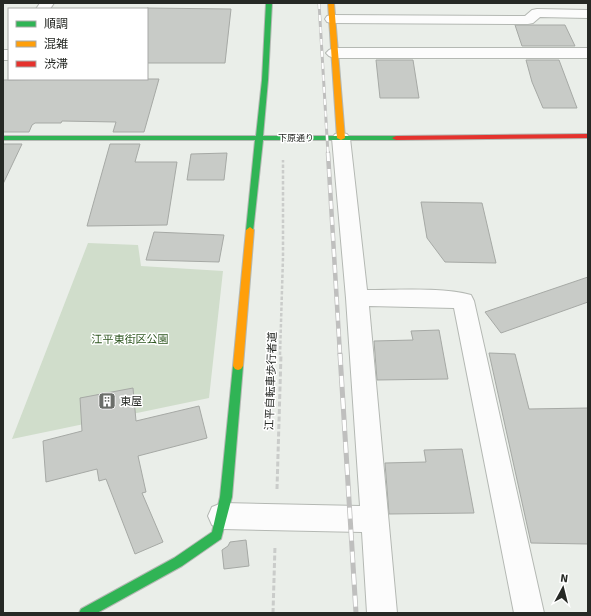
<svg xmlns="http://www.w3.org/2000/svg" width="591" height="616" viewBox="0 0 591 616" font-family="Signika,'Noto Sans JP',sans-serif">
	<rect width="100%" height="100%" fill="#eaeee9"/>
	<!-- green -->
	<path fill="#d0ddcb" d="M88 243 138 245 141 266 223 271 209 398 12 439Z"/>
	<!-- building -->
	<path fill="#c8cbc7" stroke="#a6a9a5" d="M147 8 231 9 225 63H147Z
		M515 25H565L575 46H522Z
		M376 60H413L419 98H380Z
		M526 60H559L577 108H543L532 82Z
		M65 79H159L144 132H113L116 122 62 121 61 123H35L32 125 29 132H3V80Z
		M3 144H22L3 184Z
		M110 144H140L135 162H177L167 225 87 226Z
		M227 153 224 180H187L191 154Z
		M421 202 482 203 496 263 445 262 427 238Z
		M154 232 224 235 219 262 146 260Z
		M588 277V302L501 333 485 312Z
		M439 330 448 379 377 380 374 341 413 340 411 331Z
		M489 353 515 354 529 409 588 408V544L531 543Z
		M133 388 136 421 199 406 207 438 138 456 146 492 142 493 163 542 135 554 106 479 99 481 97 469 46 482 43 441 82 431 80 398Z
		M462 449 474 513 389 514 385 463 426 462 424 450Z
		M246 540 249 566 224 569 222 550 228 546 230 542Z"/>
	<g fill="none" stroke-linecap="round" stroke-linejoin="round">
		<defs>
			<path id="street" d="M40 3H54L50 9H36Z
				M537 9 588 10V18L540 17 533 23 528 24 332 23 327 22 325 19 327 16 332 15 525 16 532 10Z
				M334 48H588V58H334L329 56 326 53 329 50Z
				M3 50H9V60H3Z
				M341 133 347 134 350 138 367 290C397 290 443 287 471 295L474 301 544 613H514L454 308 369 306 397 613H367L362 532 222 529 212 525 208 516 212 507 222 503 360 506 346 298 332 138 335 134Z"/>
			<path id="fast" d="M266 3H272L268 80 263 136H396L400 138 396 140H263L253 232H247L246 230 255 140H3V136H256L262 80Z
				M238 362 241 363 243 366 232 497 221 539 182 566 97 613H79L81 609 174 558 212 532 220 497 233 366 235 363Z"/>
			<path id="slow" d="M328 3H334L345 138 341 140 337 138Z
				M250 227 254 230 243 366 241 369 238 370 235 369 233 366 246 230Z"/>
			<path id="jam" d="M588 134V138L396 140 392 138 396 136Z"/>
		</defs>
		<!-- street casing -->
		<use href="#street" stroke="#b4b8b3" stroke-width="2"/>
		<!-- fast casing -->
		<use href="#fast" stroke="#b4b8b3" stroke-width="2"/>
		<!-- slow casing -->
		<use href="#slow" stroke="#b4b8b3" stroke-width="2"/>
		<!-- jam casing -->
		<use href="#jam" stroke="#b4b8b3" stroke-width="2"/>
		<!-- path-far1 -->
		<path stroke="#caccca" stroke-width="2.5" stroke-dasharray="3.5 2" stroke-linecap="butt" d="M280 355 283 257V160"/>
		<!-- path -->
		<path stroke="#caccca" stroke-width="3" stroke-dasharray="5 2.5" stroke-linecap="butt" d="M277 489 281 354
			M273 613 275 546"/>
		<!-- street -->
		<use href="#street" fill="#fcfcfc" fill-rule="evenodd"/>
		<!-- fast -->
		<use href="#fast" fill="#30b455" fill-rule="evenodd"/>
		<!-- slow -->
		<use href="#slow" fill="#ff9f0a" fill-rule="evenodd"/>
		<!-- jam -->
		<use href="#jam" fill="#e5322d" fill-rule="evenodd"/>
		<defs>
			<path id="rail-far2" d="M319 3 328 154"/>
			<path id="rail-far1" d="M328 153 340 355"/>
			<path id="rail" d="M340 354 356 613"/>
		</defs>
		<!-- rail-far2 casing -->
		<use href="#rail-far2" stroke="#bfbfbe" stroke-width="3"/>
		<!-- rail-far1 casing -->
		<use href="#rail-far1" stroke="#bfbfbe" stroke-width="4.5"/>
		<!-- rail casing -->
		<use href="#rail" stroke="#bfbfbe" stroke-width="5"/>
		<!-- rail-far2 -->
		<use href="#rail-far2" stroke="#fff" stroke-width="2" stroke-dasharray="6" stroke-linecap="butt"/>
		<!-- rail-far1 -->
		<use href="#rail-far1" stroke="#fff" stroke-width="3" stroke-dasharray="8" stroke-linecap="butt"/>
		<!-- rail -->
		<use href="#rail" stroke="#fff" stroke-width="3.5" stroke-dasharray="11" stroke-linecap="butt"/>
	</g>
	<!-- icons -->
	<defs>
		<symbol id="building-square" viewBox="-11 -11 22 22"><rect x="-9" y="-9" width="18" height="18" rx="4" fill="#6b6e6a" stroke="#fff"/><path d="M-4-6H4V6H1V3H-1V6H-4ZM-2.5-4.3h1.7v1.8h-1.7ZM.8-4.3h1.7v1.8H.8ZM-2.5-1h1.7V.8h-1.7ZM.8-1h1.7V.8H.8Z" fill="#fff"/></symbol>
	</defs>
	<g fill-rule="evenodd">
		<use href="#building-square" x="97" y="391" width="20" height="20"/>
	</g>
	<g text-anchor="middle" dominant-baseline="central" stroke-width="3" stroke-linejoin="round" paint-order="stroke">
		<!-- far-street labels -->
		<g font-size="9" fill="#262925" stroke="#fff">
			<text x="296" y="138">下原通り</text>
		</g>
		<!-- park labels -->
		<g font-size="11" fill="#2d551f" stroke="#fff">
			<text x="130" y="339">江平東街区公園</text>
		</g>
		<!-- street labels -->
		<g font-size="11" fill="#262925" stroke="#fff">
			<text transform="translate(271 381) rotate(-88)">江平自転車歩行者道</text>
		</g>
		<!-- poi labels -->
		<g font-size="11" fill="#262925" stroke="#fff" text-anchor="start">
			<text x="120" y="401">東屋</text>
		</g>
	</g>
	<!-- border -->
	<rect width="591" height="616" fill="none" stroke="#262925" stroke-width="8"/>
	<!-- legend -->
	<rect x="8" y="8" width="140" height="72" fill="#ffffff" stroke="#a8a9a8"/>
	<rect x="16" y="21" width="20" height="6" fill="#30b455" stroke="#a8a9a8"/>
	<text x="44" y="28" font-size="12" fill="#262925">順調</text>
	<rect x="16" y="41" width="20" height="6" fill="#ff9f0a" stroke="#a8a9a8"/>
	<text x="44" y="48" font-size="12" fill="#262925">混雑</text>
	<rect x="16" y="61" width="20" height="6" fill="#e5322d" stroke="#a8a9a8"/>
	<text x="44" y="68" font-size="12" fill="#262925">渋滞</text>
	<!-- north arrow -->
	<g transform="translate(563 588) rotate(7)" stroke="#ffffff" stroke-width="3" paint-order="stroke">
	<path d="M0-3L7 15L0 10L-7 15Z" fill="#262925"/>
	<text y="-6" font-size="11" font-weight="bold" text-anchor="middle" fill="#262925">N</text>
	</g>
</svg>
